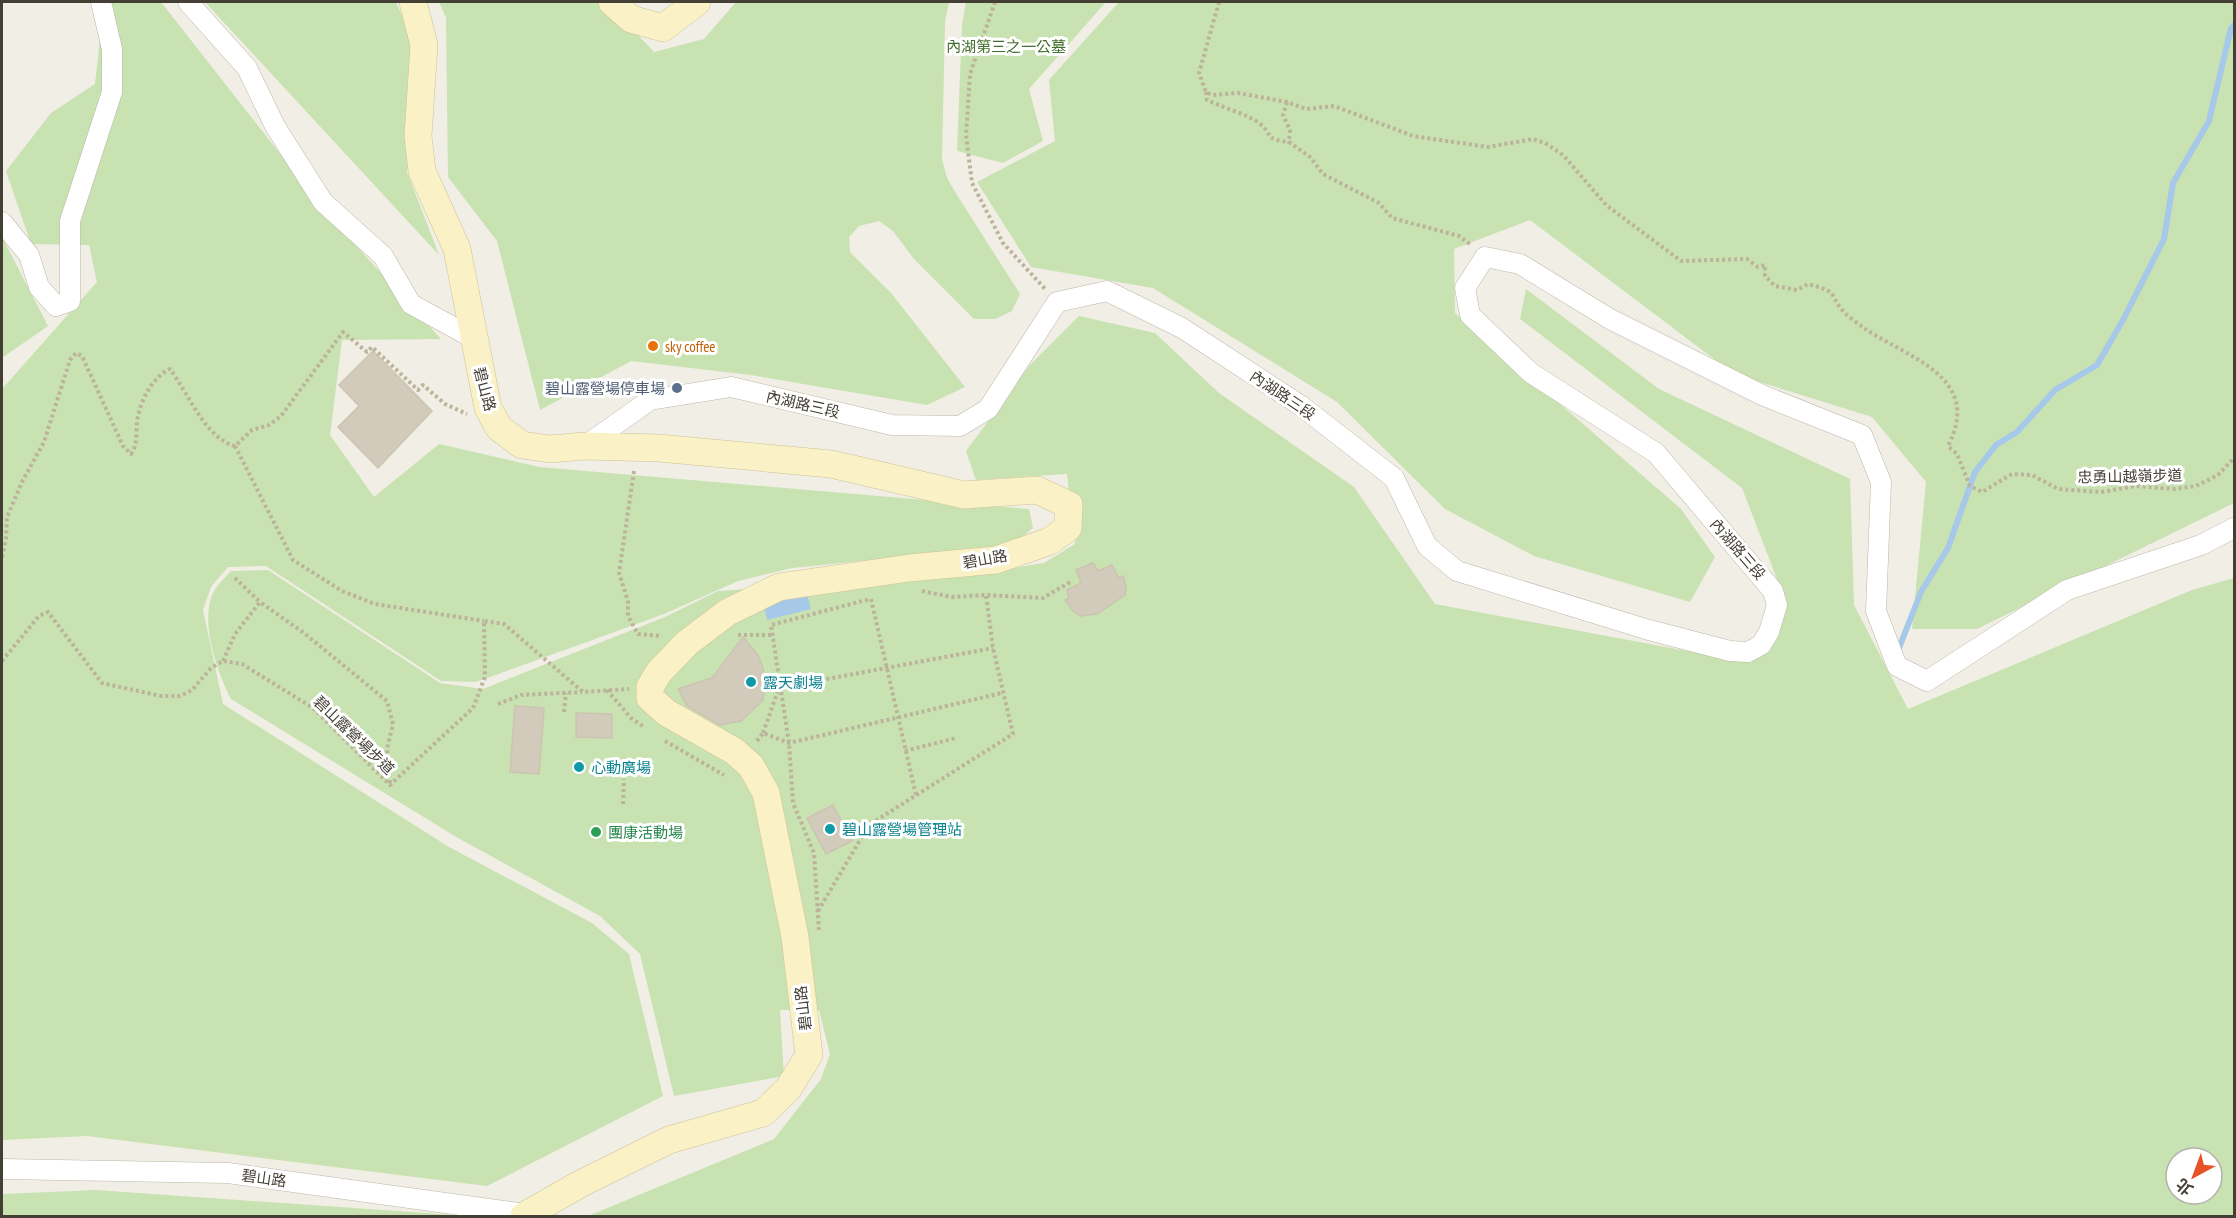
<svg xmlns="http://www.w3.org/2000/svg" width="2236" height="1218" viewBox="0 0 2236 1218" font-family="'PT Sans Narrow','Noto Sans TC',sans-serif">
	<rect width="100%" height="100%" fill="#f1eee5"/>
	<!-- green -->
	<path fill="#c8e2b1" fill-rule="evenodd" d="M104 2H161L328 215 441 339 342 340 330 435 374 497 439 444 539 467 1029 509 1033 528 1011 546 792 568 738 581 664 614 476 682 441 681 266 566 228 567 211 587 203 610 223 704 449 847 592 923 629 954 663 1096 487 1186 87 1136 2 1140V389L97 282 89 245 31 244 6 171 51 113 95 84Z
		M205 2H396L419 55 407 172 439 255Z
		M439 2H607L654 52 704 39 736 2H949L945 21 942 159 947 178 957 195 1020 294 1012 311 995 319H974L914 259 893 231 879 221 859 226 849 237 850 252 891 293 965 387 927 405 751 375 631 361 540 410 497 241 448 177 446 18Z
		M966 2H1106L1029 89 1043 141 1003 163 957 151 962 25Z
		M1119 2H2234V503L1977 629H1912L1926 482 1872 417 1734 374 1530 220 1454 249 1455 313 1681 509 1715 557 1690 602 1534 556 1445 509 1337 402 1153 288 1031 267 977 182 1055 141 1049 80Z
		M2 237 48 326 2 358Z
		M1526 289 1659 389 1850 479 1854 605 1908 709 2192 590 2234 578V1216H588L774 1139 821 1079 830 1054 819 1010H780L784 1076 674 1096 640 954 600 916 458 838 231 699C217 672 197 616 216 588 220 582 226 577 231 571L268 570 440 683 483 689 665 617 718 591 971 575 1044 563 1075 544 1067 474 976 480 966 451 1030 365 1079 316 1155 333 1219 393 1354 487 1435 604 1751 663 1787 605 1742 488 1520 319ZM2176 1158H2212V1194H2176Z
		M96 1190 468 1216H2V1194Z"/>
	<!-- water -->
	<path fill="#a6c9e9" d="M807 594 811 609 767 620 764 606Z"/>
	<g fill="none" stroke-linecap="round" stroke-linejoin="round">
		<!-- stream -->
		<path stroke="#a6c9e9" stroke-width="6" d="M1899 648 1921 592 1948 548 1975 472 1996 445 2017 432 2055 390 2097 365 2123 320 2164 239 2173 183 2209 121 2231 28 2234 25"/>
	</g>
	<!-- building -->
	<path fill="#d2cbbc" stroke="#ccc3b0" stroke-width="1.5" d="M373 351 432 411 378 468 338 427 359 406 339 385Z
		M1093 563 1098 571 1112 565 1118 577 1123 576 1126 586 1125 595 1097 614 1080 616 1072 610 1065 600 1069 598 1067 590 1081 583 1076 570Z
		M743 637 758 655 763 668 765 684 763 700 741 721 720 725 687 706 678 689 712 678Z
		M515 706 544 708 539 774 510 772Z
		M576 713 612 714V738L576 737Z
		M833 805 852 841 826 854 807 818Z"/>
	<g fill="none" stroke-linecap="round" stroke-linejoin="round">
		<defs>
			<path id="street" d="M188 2 247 68 275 126 323 202 383 256 411 304 473 338
				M2 222 29 255 39 287 56 306 70 301V221L112 92V49L101 2
				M585 446 650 400 731 387 892 425 960 426 988 409 1057 302 1107 291 1182 328 1300 405 1394 478 1427 546 1457 571 1649 630 1730 651 1748 652 1761 645 1769 632 1777 605 1773 591 1656 453 1531 373 1470 315 1465 288 1485 257 1520 264 1610 319 1762 395 1862 435 1881 482 1876 611 1897 666 1927 681 2067 590 2201 545 2234 528
				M2 1169 228 1173 525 1214"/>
			<path id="secondary" d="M413 2 424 45 418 136 422 171 457 249 488 408 499 428 522 445 550 449 585 446 659 448 831 464 964 495 1037 490 1069 505 1068 528 1050 541 996 560 909 568 779 587 728 612 687 643 659 672 650 687V698L667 713 734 751 751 766 766 793 795 937 809 1055 788 1089 763 1113 669 1140 580 1184 524 1216
				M612 2 631 19 663 28 697 2"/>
		</defs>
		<!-- street casing -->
		<use href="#street" stroke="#bcb7a9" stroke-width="21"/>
		<!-- secondary casing -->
		<use href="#secondary" stroke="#cdc398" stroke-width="28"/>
		<!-- path -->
		<path stroke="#bcb39b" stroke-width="4" stroke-dasharray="3 3" stroke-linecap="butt" d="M995 2 970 74 966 135 972 183 1003 243 1046 290
			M1219 2 1199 73 1206 92 1212 95 1238 93 1287 102 1306 109 1334 106 1413 136 1488 147 1533 139 1545 143 1563 155 1606 205 1681 261 1747 259 1758 267 1765 265V276L1775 286 1797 290 1808 284C1814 286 1824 288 1830 292 1834 295 1836 303 1840 307 1845 315 1856 322 1864 328 1907 358 1984 376 1948 446L1957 454 1970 486 1982 492 2012 474 2032 475 2058 489 2101 492 2136 486 2175 489 2196 486 2218 475 2234 458
			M1206 92 1207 100C1221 107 1247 114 1259 123 1274 135 1263 139 1289 142
			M1287 102 1283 115 1290 130 1289 142 1310 157 1323 174 1379 203 1392 218 1459 236 1471 245
			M235 446 293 560 342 591 375 604 484 621
			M634 471 619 573 628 601V616L638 634 662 636
			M2 557 6 539 7 517 23 480 44 442 70 360 76 353 82 356 123 446 131 454C139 444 135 428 138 416 142 398 153 377 170 369 188 393 206 439 235 446L252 430 269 425 281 416 343 332 367 352 372 347 418 390 423 385 445 404 467 414
			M235 578 260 602
			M922 591 952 597 986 595 1043 598 1072 581
			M871 599 916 795
			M738 635H772
			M2 661 39 616 48 612 102 683 161 696H180L192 690 211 668 223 661 242 664 313 708 390 785 473 708 485 677 484 621 504 624 583 692 629 689
			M223 661 235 634 260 602 304 633 387 701 393 724 387 749 390 784
			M607 690 631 718 644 727
			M498 704 521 695 582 692
			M564 712 566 693
			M763 733 779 688 993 648
			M665 741 724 775
			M757 741 763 733 789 743 1002 693
			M905 751 956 738
			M623 804 624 779
			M818 911 869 825 1013 734 993 648 986 595
			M819 930 814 853 793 803 789 743 771 625 870 599"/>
		<!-- street -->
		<use href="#street" stroke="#fff" stroke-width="20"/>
		<!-- secondary -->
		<use href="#secondary" stroke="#faf1c7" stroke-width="27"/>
	</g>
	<!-- markers -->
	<circle fill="#e8710a" stroke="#fff" stroke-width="2" cx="653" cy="346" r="6"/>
	<circle fill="#5c6f8a" stroke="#fff" stroke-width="2" cx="677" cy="388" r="6"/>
	<g fill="#0f9aa8" stroke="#fff" stroke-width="2">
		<circle cx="751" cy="682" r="6"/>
		<circle cx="579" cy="767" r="6"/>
		<circle cx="830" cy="829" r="6"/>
	</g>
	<circle fill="#2e9e5b" stroke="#fff" stroke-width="2" cx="596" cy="832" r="6"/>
	<g text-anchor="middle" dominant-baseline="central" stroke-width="6" stroke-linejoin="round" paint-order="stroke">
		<!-- park labels -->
		<g font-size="15" fill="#426f2e" stroke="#fff">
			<text x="1006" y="46">內湖第三之一公墓</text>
		</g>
		<!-- food labels -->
		<g font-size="15" fill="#c56008" stroke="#fff" text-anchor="start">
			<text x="665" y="346">sky coffee</text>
		</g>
		<!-- service labels -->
		<g font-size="15" fill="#4e5e75" stroke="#fff" text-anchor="end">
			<text x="665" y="388">碧山露營場停車場</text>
		</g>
		<!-- street labels -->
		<g font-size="15" fill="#433f35" stroke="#fff">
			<text transform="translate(485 389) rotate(75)">碧山路</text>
			<text transform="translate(1283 395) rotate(34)">內湖路三段</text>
			<text transform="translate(803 404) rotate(13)">內湖路三段</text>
			<text transform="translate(2130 476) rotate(-1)">忠勇山越嶺步道</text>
			<text transform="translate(1738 549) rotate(49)">內湖路三段</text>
			<text transform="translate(985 559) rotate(-10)">碧山路</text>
			<text transform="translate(354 735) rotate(44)">碧山露營場步道</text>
			<text transform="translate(803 1008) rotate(-97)">碧山路</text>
			<text transform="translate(264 1178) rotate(8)">碧山路</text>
		</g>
		<!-- culture labels -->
		<g font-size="15" fill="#0d838f" stroke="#fff" text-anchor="start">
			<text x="763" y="682">露天劇場</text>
			<text x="591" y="767">心動廣場</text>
			<text x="842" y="829">碧山露營場管理站</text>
		</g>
		<!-- leisure labels -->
		<g font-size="15" fill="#27864d" stroke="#fff" text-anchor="start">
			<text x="608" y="832">團康活動場</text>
		</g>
	</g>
	<!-- border -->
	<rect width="2236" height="1218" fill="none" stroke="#433f35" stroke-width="6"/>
	<!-- north arrow -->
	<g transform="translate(2194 1176) rotate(221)"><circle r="28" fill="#ffffff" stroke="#b4b2ae" stroke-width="1.5"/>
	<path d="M0-4.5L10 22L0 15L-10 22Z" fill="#e75226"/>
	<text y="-9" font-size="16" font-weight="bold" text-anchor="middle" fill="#433f35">北</text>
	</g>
</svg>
